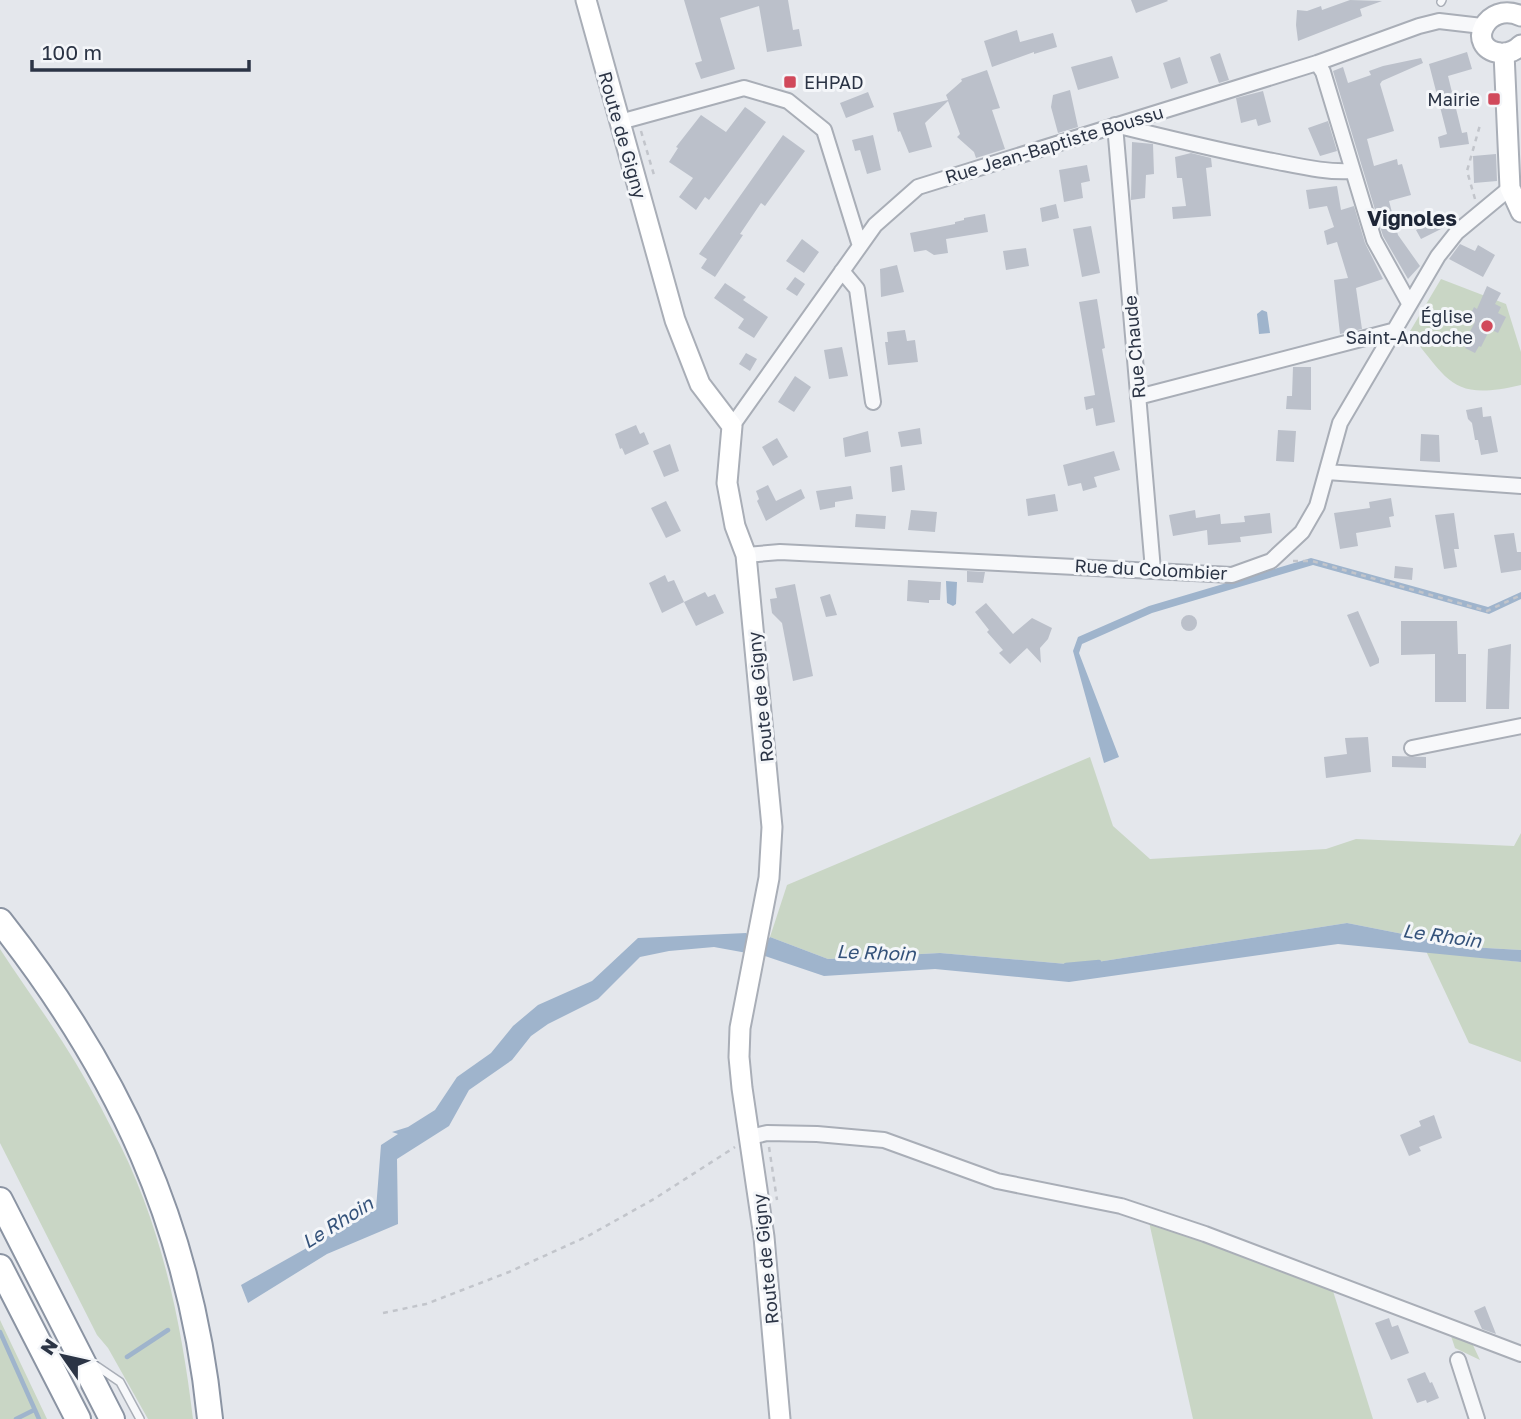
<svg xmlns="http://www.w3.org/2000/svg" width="1521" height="1419" viewBox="0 0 1521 1419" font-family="'Golos Text',sans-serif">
	<rect width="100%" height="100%" fill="#e4e7ec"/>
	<!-- green -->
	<path fill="#c9d6c5" d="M1441 279 1506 304 1521 352V385C1452 401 1450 382 1409 333Z
		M1090 757 1113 826 1150 859 1326 849 1356 839 1514 846 1521 833V950L1469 947 1347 923 1078 965 940 953 828 959 770 937 787 885Z
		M0 949C20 980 42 1010 62 1041 80 1069 97 1099 112 1129 160 1219 181 1319 193 1419H148L108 1348 97 1335 0 1143Z
		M1426 951 1521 962V1062L1469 1043Z
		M1149 1222 1333 1291 1373 1419H1193Z
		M0 1320 47 1419H0Z
		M1450 1333 1472 1343 1480 1360 1455 1348Z"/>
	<!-- water -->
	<path fill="#9fb4cc" d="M1262 310 1267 312 1270 333 1259 334 1257 314Z
		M1311 558 1488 607 1521 592V599L1489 614 1313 565 1152 613 1082 644 1079 653 1119 757 1104 763 1073 651 1078 637 1149 606Z
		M946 581 957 582 956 604 953 606 947 603Z
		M1347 923 1469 947 1521 950V962L1338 944 1069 982 935 969 824 976 759 954 770 937 828 959 940 953 1078 965Z
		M746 933 751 937 747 953 714 947 669 951 640 957 598 999 548 1024 531 1036 512 1060 469 1090 449 1126 397 1159 398 1224 327 1254 248 1303 241 1285 376 1209 381 1145 398 1134 392 1132 408 1127 435 1110 457 1077 491 1053 513 1026 538 1005 592 981 638 938Z"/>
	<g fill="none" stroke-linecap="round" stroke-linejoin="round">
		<!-- stream -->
		<path stroke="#9fb4cc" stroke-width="4.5" d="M1066 965 1099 962
			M0 1332 39 1419
			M127 1357 168 1330
			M16 1419 34 1410"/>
	</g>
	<!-- building -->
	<path fill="#bbc0ca" d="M684 0H788L793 30 799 29 802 46 767 52 759 6 720 18 735 69 701 79 695 63 702 61Z
		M1131 0H1167L1168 1 1136 13Z
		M1350 0 1382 1 1360 9 1362 16 1298 41 1296 25 1297 10 1307 11 1321 6 1322 10Z
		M1017 30 1020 42 1053 33 1057 47 1034 54V52L992 67 984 41Z
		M1467 52 1472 69 1448 76 1462 133 1467 132 1469 144 1440 148 1438 137 1447 134 1429 64Z
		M1220 53 1229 80 1219 83 1210 57Z
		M1112 56 1119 78 1078 90 1071 67Z
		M1180 57 1188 83 1171 89 1163 63Z
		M1421 58 1423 63 1382 81 1380 84 1394 131 1367 139 1374 166 1397 159 1398 165 1402 164 1411 195 1389 201 1398 235 1420 266 1408 279 1383 236 1333 71 1343 67 1348 83 1371 75 1369 71 1383 66Z
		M987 70 1000 108 992 110 1005 149 976 158 974 152 957 137 960 134 948 101 925 123 932 147 909 153 900 131 898 132 893 113 948 100 946 95 962 81 961 79Z
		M1070 90 1078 127 1058 133 1051 107 1053 95Z
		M1263 91 1271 122 1258 126 1256 119 1241 123 1236 98Z
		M868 92 874 107 846 118 840 103Z
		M745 107 766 122 709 200 705 197 696 210 679 197 693 178 669 162 678 148 676 147 701 115 726 132Z
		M1328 121 1337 151 1320 156 1308 128Z
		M783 135 805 151 765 206 761 203 740 234 743 235 715 277 701 268 707 259 699 254Z
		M873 135 881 170 867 174 860 150 855 151 852 140Z
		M1132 142 1153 144 1154 174 1146 175 1145 198 1131 200Z
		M1191 153 1211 158 1212 167 1206 168 1211 216 1173 219 1172 207 1186 206 1182 178H1177L1175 157Z
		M1496 154 1497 181 1474 183 1473 156Z
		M1087 165 1090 181 1081 183 1083 198 1064 202 1059 170Z
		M1337 186 1341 210 1354 206 1365 243 1383 279 1356 288 1362 329 1340 334 1334 280 1348 278 1337 242 1327 245 1324 231 1334 227 1327 206 1309 209 1306 190Z
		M1056 204 1059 218 1042 222 1040 208Z
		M985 214 988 232 946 239 948 253 934 255 926 250 914 252 910 233 955 224V222L964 220V218Z
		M1446 214 1451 224 1421 239 1416 230Z
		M1091 226 1100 273 1082 277 1073 229Z
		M802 239 819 252 804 273 786 261Z
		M1460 244 1475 251 1478 245 1495 255 1483 277 1449 259Z
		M1026 248 1029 266 1006 270 1003 251Z
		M897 265 904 292 881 297 880 269Z
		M795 277 805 284 797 296 786 289Z
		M725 283 746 297 743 300 768 317 754 338 738 328 744 319 714 298Z
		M1487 286 1501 293 1495 304 1501 307 1498 313 1506 317 1498 333 1490 329 1481 347 1479 346 1475 353 1465 348 1469 341 1466 339 1475 322 1468 319 1474 307 1477 309Z
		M1097 299 1105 348 1102 349 1115 422 1096 426 1093 408 1086 410 1084 397 1095 395 1079 302Z
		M905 330 907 341 915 340 918 362 888 365 885 342H888L887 332Z
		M842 347 848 376 829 379 824 350Z
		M746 353 757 359 750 371 739 364Z
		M1293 367H1311V410L1286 409 1287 396H1292Z
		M795 376 811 387 794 412 778 402Z
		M1482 407 1483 417 1491 416 1498 452 1481 455 1478 440H1475L1472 423 1468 419 1466 410Z
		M636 425 640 434 644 432 649 444 625 455 622 448 620 449 615 434Z
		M920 428 922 444 901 447 898 432Z
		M1278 430 1296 431 1294 462 1276 461Z
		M868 431 871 452 845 457 843 438Z
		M1421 434 1439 435 1440 462 1420 461Z
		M777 438 788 457 773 466 762 447Z
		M670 444 679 471 664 477 653 451Z
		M1114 451 1120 470 1094 477 1097 487 1083 491 1081 483 1068 486 1063 465Z
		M902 465 905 490 892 492 890 467Z
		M768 485 776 501 801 489 805 498 766 521 757 501 759 499 756 491Z
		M851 486 853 499 835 502V507L820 510 816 491Z
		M1055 494 1058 511 1028 516 1026 499Z
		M1391 498 1394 516 1389 517 1391 527 1356 533 1358 546 1340 549 1334 513 1370 508 1369 502Z
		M666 501 681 531 666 538 651 508Z
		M911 510 937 512 935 532 908 530Z
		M1195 510 1196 518 1220 514 1221 524 1245 522 1244 516 1270 513 1272 533 1240 537 1241 542 1208 545 1207 530 1173 536 1169 515Z
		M1454 513 1459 549H1454L1457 567 1444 569 1435 515Z
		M856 514 886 516 885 529 855 527Z
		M1514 533 1517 552H1521V570L1501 573 1494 535Z
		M1395 566 1413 568 1412 580 1394 578Z
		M967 571 985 572 983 583 967 582Z
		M665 575 668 582 674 580 684 602 662 613 649 583Z
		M908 580 941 582 940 600H929V603L907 601Z
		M795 584 813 676 793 681 782 623 772 613 770 599 777 598 775 588Z
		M705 592 708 597 715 594 724 613 696 626 684 602Z
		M830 594 837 615 826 617 820 597Z
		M986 603 1013 634 1032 618 1052 628 1048 639 1040 648 1041 663 1027 648 1010 664 999 653 1003 650 987 632 989 630 975 612Z
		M1358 611 1379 659V663L1370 667 1347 615Z
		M1181 623a8 8 0 1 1 16 0a8 8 0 1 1-16 0Z
		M1401 621H1457L1458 654H1466V702H1435V654L1401 655Z
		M1511 644 1509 709H1486L1488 649Z
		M1368 737 1371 772 1326 778 1324 757 1347 754 1345 738Z
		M1392 756 1426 757V768L1392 767Z
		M1434 1115 1442 1138 1419 1147 1421 1151 1409 1156 1400 1135 1421 1126 1419 1121Z
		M1485 1306 1496 1334 1482 1329 1474 1311Z
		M1389 1318 1392 1327 1398 1325 1409 1353 1391 1360 1375 1323Z
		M1425 1372 1430 1383 1432 1382 1439 1398 1427 1403 1426 1400 1417 1403 1407 1379Z"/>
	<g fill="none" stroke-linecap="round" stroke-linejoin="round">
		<defs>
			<path id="lane" d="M1441 2 1442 0
				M95 1365 120 1382 140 1419"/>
			<path id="street" d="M1317 63 1323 72 1374 240 1409 303
				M620 122 744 88 788 101 824 130 860 246
				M842 271 857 289 873 402
				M1138 397 1392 331
				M732 426 875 225 918 187 1317 63 1419 26 1439 21 1482 26
				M1327 472 1521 486
				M746 555 780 552 1232 575 1271 561 1302 532 1317 506 1340 423 1438 256 1457 232 1510 188
				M1153 570 1115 125C1168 138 1220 151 1273 161 1299 166 1327 173 1353 171
				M1412 748 1521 726
				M750 1137 767 1133 817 1134 884 1140 997 1181 1121 1206 1205 1234 1521 1354
				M1458 1360 1477 1419"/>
			<path id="secondary" d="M586 0 675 320 700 384 732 426 727 483 735 526 746 555 772 827 769 878 740 1028 739 1057 742 1088 764 1237 780 1419
				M1521 16C1486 0 1464 48 1500 53 1509 54 1515 51 1521 45
				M1504 53 1510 188 1521 212"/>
			<path id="highway" d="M0 921C119 1072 191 1227 210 1419
				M0 1200 112 1419
				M0 1267 78 1419"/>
		</defs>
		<!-- lane casing -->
		<use href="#lane" stroke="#a9aeb7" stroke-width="10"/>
		<!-- street casing -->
		<use href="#street" stroke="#a9aeb7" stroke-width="18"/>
		<!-- secondary casing -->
		<use href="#secondary" stroke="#a9aeb7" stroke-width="23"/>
		<!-- highway casing -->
		<use href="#highway" stroke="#8b94a3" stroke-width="28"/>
		<!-- path -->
		<path stroke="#c2c5cb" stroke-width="2.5" stroke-dasharray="5 5" stroke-linecap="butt" d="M641 131 654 175
			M1475 199 1467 171 1480 125
			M1293 561H1312L1487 611 1521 595
			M769 1147 777 1200
			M383 1313 426 1304 509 1272 588 1236 654 1199 735 1147"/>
		<!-- lane -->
		<use href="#lane" stroke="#f7f8fa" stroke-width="7"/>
		<!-- street -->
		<use href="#street" stroke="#f7f8fa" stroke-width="14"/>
		<!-- secondary -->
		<use href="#secondary" stroke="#fff" stroke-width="19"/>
		<!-- highway -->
		<use href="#highway" stroke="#fff" stroke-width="24"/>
	</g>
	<!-- markers -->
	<g fill="#d1495b" stroke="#f4f6f9" stroke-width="2.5">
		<rect x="783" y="75" width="14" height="14" rx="3.5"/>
		<rect x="1487" y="92" width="14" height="14" rx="3.5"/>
		<circle cx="1487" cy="326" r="7"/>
	</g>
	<g text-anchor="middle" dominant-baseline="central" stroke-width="6" stroke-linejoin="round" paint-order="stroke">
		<!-- poi labels -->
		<g font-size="18" fill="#2b3445" stroke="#f4f6f9" text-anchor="end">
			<text x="804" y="82" text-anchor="start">EHPAD</text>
			<text x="1480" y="99">Mairie</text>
			<text x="1473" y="316">Église<tspan x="1473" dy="21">Saint-Andoche</tspan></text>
		</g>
		<!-- street labels -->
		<g font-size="18" fill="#2b3445" stroke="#f4f6f9">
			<text transform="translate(623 135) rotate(74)">Route de Gigny</text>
			<text transform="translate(1054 144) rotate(-17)">Rue Jean-Baptiste Boussu</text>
			<text transform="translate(1134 347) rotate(-95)">Rue Chaude</text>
			<text transform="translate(1151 569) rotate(3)">Rue du Colombier</text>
			<text transform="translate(760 697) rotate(-96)">Route de Gigny</text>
			<text transform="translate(765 1259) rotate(-96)">Route de Gigny</text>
		</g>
		<!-- water labels -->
		<g font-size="19" font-style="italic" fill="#34527a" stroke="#f4f6f9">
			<text transform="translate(1442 935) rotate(8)">Le Rhoin</text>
			<text transform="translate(876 952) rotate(2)">Le Rhoin</text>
			<text transform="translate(337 1222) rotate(-32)">Le Rhoin</text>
		</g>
		<!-- quarter labels -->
		<g font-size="21" font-weight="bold" fill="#1d2536" stroke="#f4f6f9">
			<text x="1412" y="218">Vignoles</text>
		</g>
	</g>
	<!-- north arrow -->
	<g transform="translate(63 1356) rotate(304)" stroke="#f4f6f9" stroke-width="5" paint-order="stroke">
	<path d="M0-5L12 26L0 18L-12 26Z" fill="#2b3445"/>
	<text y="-10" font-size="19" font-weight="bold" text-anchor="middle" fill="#2b3445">N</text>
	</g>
	<!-- scale -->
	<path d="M32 60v10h217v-10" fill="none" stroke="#2b3445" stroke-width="3.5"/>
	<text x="42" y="60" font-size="21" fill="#2b3445" stroke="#f4f6f9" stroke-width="5" paint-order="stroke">100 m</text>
</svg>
